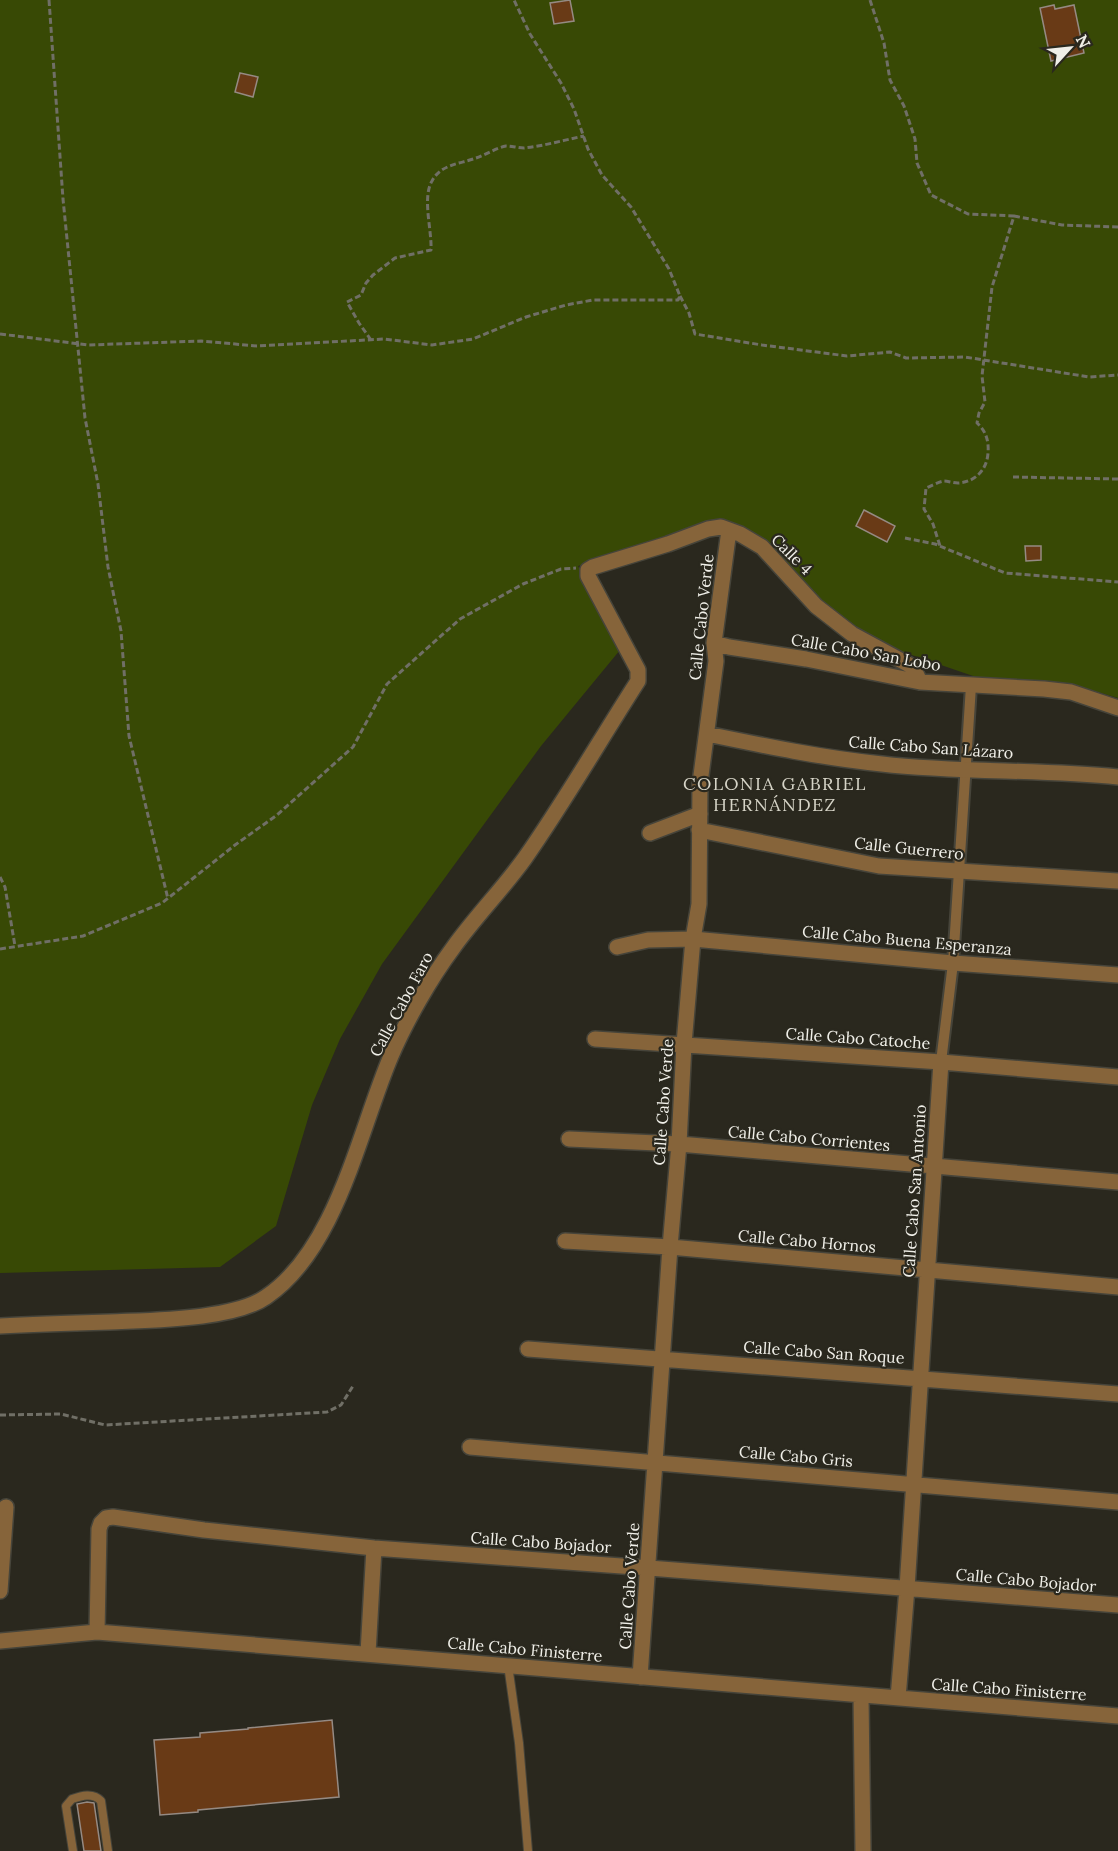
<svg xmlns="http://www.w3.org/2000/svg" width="1118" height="1851" viewBox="0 0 1118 1851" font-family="Lora,serif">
	<rect width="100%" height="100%" fill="#2a281e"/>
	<!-- green -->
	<path fill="#384905" d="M0 0H1118V698L1081 687 976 677 871 641 729 524 578 566 620 650 541 746 382 964 340 1039 312 1105 276 1226 220 1267 0 1273Z"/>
	<!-- building -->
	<path fill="#693a16" stroke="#958a83" stroke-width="1.5" d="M570 0 574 21 554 24 550 3Z
		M1054 5 1055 9 1074 5 1084 53 1051 61 1040 8Z
		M240 73 258 77 253 97 235 92Z
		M864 510 895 526 887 542 856 526Z
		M1025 546H1041V560L1026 561Z
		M332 1720 339 1797 198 1810V1812L160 1815 154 1740 200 1737V1733L248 1729V1728Z
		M87 1802 94 1803 101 1851H84L77 1804Z"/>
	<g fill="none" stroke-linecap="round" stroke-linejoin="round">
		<defs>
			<path id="service" d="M508 1665 519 1743 528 1851
				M73 1851 66 1806 72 1799C81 1796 93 1792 101 1801L108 1851"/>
			<path id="pedestrian" d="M941 1062 953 963 971 686"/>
			<path id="minor" d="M714 643 729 647 806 659 920 682 1044 689 1071 692 1118 708
				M707 734C765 746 823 758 882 764 960 773 1040 769 1118 777
				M699 830 879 866 1118 881
				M650 833 700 814
				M617 947 648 940 693 939 953 963 1118 975
				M595 1039 941 1062 1118 1077
				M569 1139 679 1144 1118 1182
				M565 1241 670 1247 1118 1287
				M0 1326C37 1324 73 1323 110 1322 151 1320 233 1320 266 1297 337 1249 359 1131 391 1056 406 1021 430 979 453 948 475 917 502 890 525 858 565 801 600 740 638 681V670L588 576V570L593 567 668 544 708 529 721 527 740 534 762 547 816 606 852 634 913 667 920 682
				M528 1349 1118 1394
				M470 1447 1118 1502
				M0 1591 6 1507
				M97 1632 99 1529 101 1523 106 1518 113 1517 204 1530 374 1548 649 1568 1118 1605
				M0 1641 97 1632 1118 1716
				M368 1653 374 1548
				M640 1677 670 1247 679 1144 684 1044 693 939 699 904 700 783 716 661 714 643 729 530
				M861 1696 863 1851
				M898 1698 907 1588 941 1062"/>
		</defs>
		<!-- service casing -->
		<use href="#service" stroke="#46443a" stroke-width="10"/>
		<!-- pedestrian casing -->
		<use href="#pedestrian" stroke="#46443a" stroke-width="14"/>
		<!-- minor casing -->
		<use href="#minor" stroke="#46443a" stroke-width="18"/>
		<!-- path -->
		<path stroke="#706f66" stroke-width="3" stroke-dasharray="6 3" stroke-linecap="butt" d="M49 0 63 199 85 418 98 484 108 567 121 631 129 736 168 899
			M870 0 884 43 890 80 904 106 915 139 917 163 931 195 968 214 1014 216 992 287 982 376 985 402 979 413 977 423C986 431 989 441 988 453 987 469 976 482 958 483 953 483 948 481 944 481 938 482 931 486 926 488L924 509 933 524 940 546
			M1014 216 1062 225 1118 227
			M680 296 689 313 695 334 762 345 847 356 890 352 906 358 965 357 1089 377 1118 375
			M0 334 88 345 201 341 257 346 384 339 432 345 473 339 526 317 566 305 593 300H678L680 296 669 269 631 207 602 175 588 149 574 109 561 83 530 34 514 0
			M371 340 359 323 347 302 361 295 366 283 373 275 395 258 431 250C432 230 422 198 432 181 441 164 460 164 476 158 485 155 496 148 506 146 512 146 518 148 524 148 544 146 564 140 584 136
			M1013 477 1118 479
			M905 538 935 544 1005 573 1118 582
			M0 877 5 887 15 946
			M0 949 83 936 162 903 235 845 277 815 353 747 387 684 460 619 523 584 561 569 576 568
			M0 1415 61 1414 105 1425 327 1412 341 1405 353 1386"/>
		<!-- service -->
		<use href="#service" stroke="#86643a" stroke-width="8"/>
		<!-- pedestrian -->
		<use href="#pedestrian" stroke="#86643a" stroke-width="10"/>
		<!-- minor -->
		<use href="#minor" stroke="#86643a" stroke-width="15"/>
	</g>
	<g text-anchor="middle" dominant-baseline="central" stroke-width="4.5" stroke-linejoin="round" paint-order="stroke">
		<!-- street labels -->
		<g font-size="16" fill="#f0efe8" stroke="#2a281e">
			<text transform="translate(792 554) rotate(45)">Calle 4</text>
			<text transform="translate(701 617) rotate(-84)">Calle Cabo Verde</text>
			<text transform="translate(866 652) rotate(10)">Calle Cabo San Lobo</text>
			<text transform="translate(931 747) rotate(4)">Calle Cabo San Lázaro</text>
			<text transform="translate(909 848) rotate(6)">Calle Guerrero</text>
			<text transform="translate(907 940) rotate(5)">Calle Cabo Buena Esperanza</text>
			<text transform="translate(401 1004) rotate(-62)">Calle Cabo Faro</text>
			<text transform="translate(858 1038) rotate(4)">Calle Cabo Catoche</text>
			<text transform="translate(663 1102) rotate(-86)">Calle Cabo Verde</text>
			<text transform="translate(809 1138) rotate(5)">Calle Cabo Corrientes</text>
			<text transform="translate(914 1191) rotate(-86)">Calle Cabo San Antonio</text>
			<text transform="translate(807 1241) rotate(5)">Calle Cabo Hornos</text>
			<text transform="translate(824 1352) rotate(4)">Calle Cabo San Roque</text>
			<text transform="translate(796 1456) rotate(5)">Calle Cabo Gris</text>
			<text transform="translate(541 1542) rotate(4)">Calle Cabo Bojador</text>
			<text transform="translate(1026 1580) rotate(5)">Calle Cabo Bojador</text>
			<text transform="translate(629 1586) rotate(-86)">Calle Cabo Verde</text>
			<text transform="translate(525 1649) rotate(5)">Calle Cabo Finisterre</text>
			<text transform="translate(1009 1689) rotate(4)">Calle Cabo Finisterre</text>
		</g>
		<!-- neighbourhood labels -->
		<g font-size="18" letter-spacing="1.5" fill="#d6d4c7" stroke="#2a281e">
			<text x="775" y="783">COLONIA GABRIEL<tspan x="775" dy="21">HERNÁNDEZ</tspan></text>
		</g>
	</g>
	<!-- north arrow -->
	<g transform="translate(1070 48) rotate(63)" stroke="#2a281e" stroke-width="4.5" paint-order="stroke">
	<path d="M0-4.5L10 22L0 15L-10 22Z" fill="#f0efe8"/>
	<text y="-9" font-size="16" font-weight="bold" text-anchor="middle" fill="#f0efe8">N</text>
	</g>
</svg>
